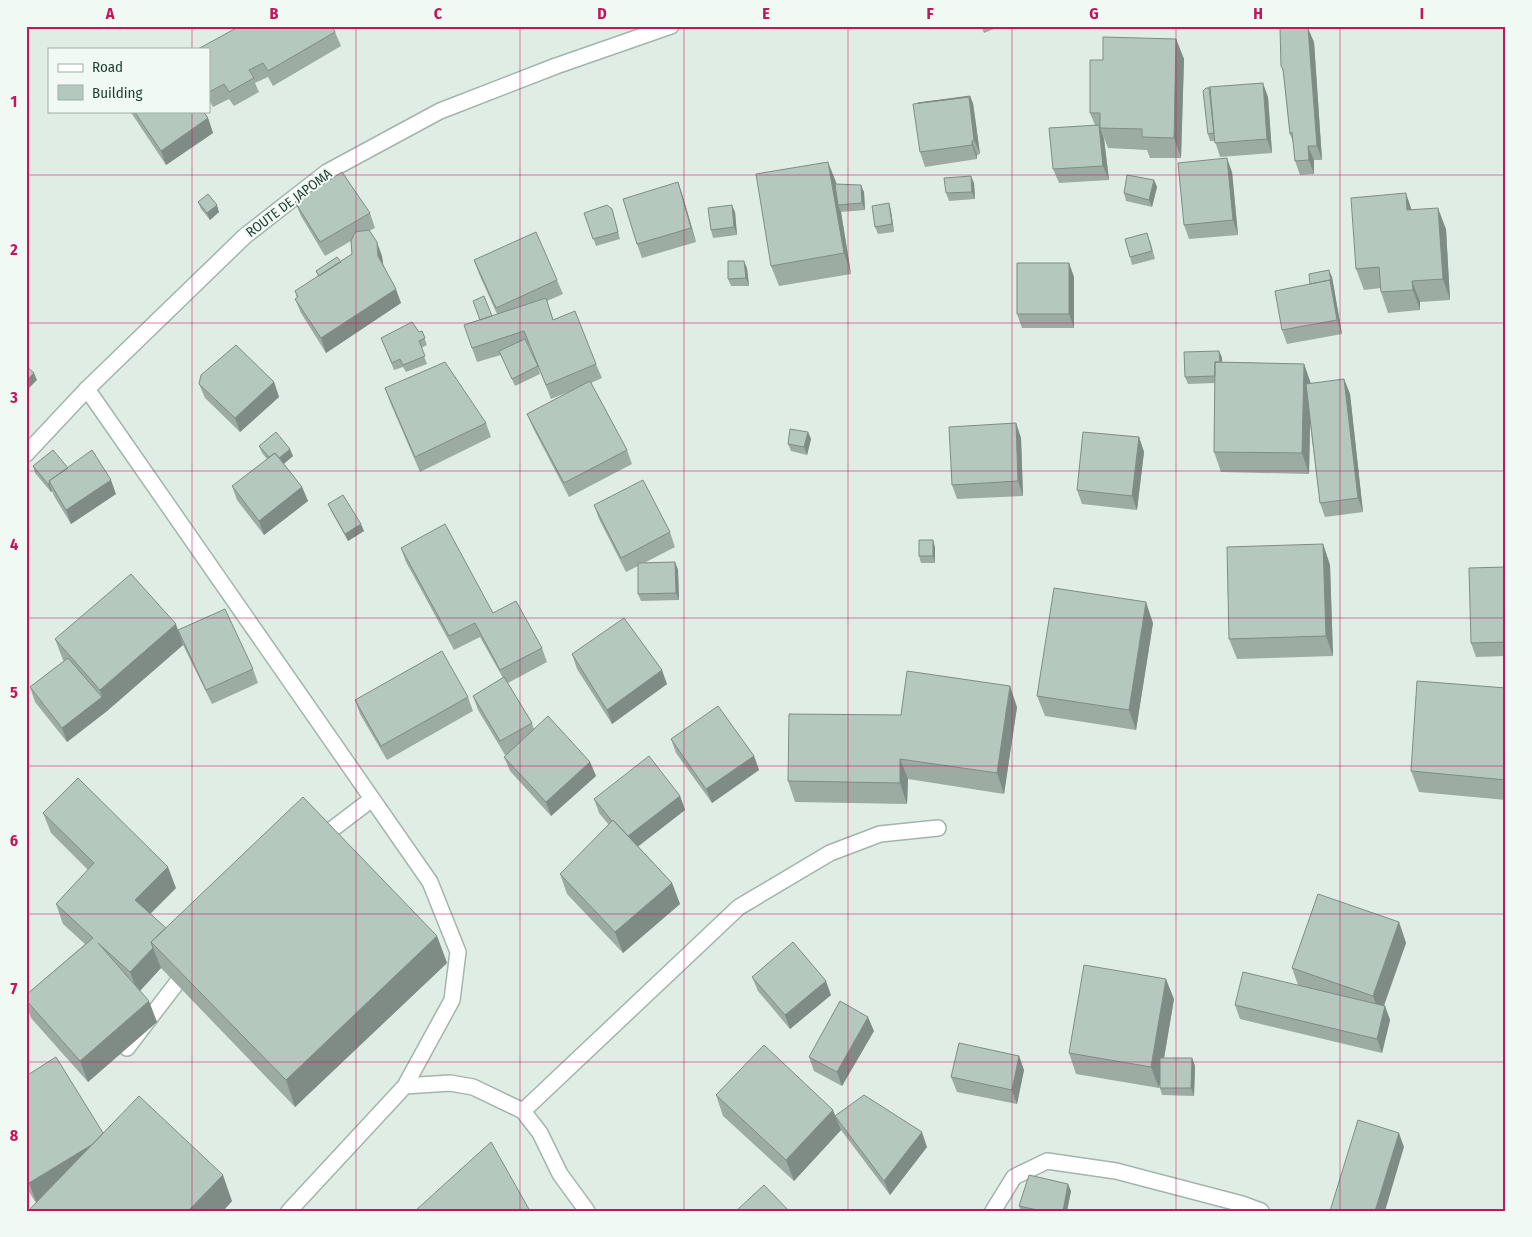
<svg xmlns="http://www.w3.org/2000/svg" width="1532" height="1237" viewBox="0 0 1532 1237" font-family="'Fira Sans Condensed',sans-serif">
	<rect width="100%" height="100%" fill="#e0ede5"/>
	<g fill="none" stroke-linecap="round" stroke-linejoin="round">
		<defs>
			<path id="minor" d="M87 389 430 882 458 952 452 1000 405 1086 289 1211
				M318 840 372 799
				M127 1048 189 967
				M405 1086 450 1083 473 1087 523 1111 540 1133 560 1174 587 1211
				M523 1111 739 907 830 853 880 834 938 828
				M993 1211 1014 1177 1047 1161 1116 1171 1242 1204 1261 1211"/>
			<path id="tertiary" d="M26 454 87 389 245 236 327 172 440 111 556 66 671 26"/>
		</defs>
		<!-- minor casing -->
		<use href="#minor" stroke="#a2b5ac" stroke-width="18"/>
		<!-- tertiary casing -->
		<use href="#tertiary" stroke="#a2b5ac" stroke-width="18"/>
		<!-- minor -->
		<use href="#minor" stroke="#fff" stroke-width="15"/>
		<!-- tertiary -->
		<use href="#tertiary" stroke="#fff" stroke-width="15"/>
	</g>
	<!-- wall -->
	<path fill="#9caca3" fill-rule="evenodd" d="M981 26H1001L984 33Z
		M335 32 341 46 273 86 268 77 255 83 259 92 234 106 229 99 213 107 209 100V49Z
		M1176 39 1184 59 1181 158H1150L1147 150 1108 148 1102 133 1104 139 1109 180 1059 183 1053 169 1095 125 1090 113 1103 60Z
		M1314 42 1322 160H1314V174L1300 175 1295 161 1294 145 1290 134 1283 71 1281 66Z
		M1210 88 1268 97 1272 153 1220 157 1215 141H1210L1208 134Z
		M973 103 980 154 977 155V159L925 167 920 152Z
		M130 111H203L208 118 213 133 166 165Z
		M1232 172 1238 235 1189 239 1184 225Z
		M1154 180 1157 187 1152 207 1126 201 1124 193Z
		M678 182 683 197 696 242 642 258 637 244Z
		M836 182V184L864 192 865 210 841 212 851 274 779 286 771 266Z
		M974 183 975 199 949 201 946 193Z
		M198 202 219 212 210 220 201 209Z
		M295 202 370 213 375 228 369 231 382 256 383 264 401 303 326 353 301 313 295 299 297 298 295 291 318 276 316 271 341 262 352 254 351 241 325 256 301 216Z
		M889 203 891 211 894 232 878 234 875 227Z
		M612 209 620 239 596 246 584 213Z
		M1412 210 1446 229 1450 300 1420 302V310L1388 313 1381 292V288L1364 290 1356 269Z
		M735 212 737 235 713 238 711 230Z
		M1150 240 1155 259 1132 265 1130 257Z
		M474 260 557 280 563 294 547 301 553 319 596 364 602 378 591 383 627 450 632 464 569 497 533 428 527 414 576 389 551 399 538 366 540 374 515 386 501 355 477 362 472 348 492 316 497 314 479 274ZM529 345 538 366 528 346Z
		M1069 263 1074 277V328H1022L1017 314Z
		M747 268 749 286H731L728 279Z
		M1332 277 1342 334 1287 344 1282 330 1310 284Z
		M422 331 427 345 421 348 427 364 406 372 403 367 394 370 381 338 419 332Z
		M1219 351 1222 358V362L1304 364 1311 384 1344 379 1350 394 1363 512 1325 517 1320 503 1310 423 1309 474 1221 472 1214 452 1215 383 1188 384 1185 377Z
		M274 382 279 397 240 432 205 398 199 384Z
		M385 388 486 423 491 437 420 472 390 402Z
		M1016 423 1021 438 1023 496 957 499 952 485Z
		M808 432 811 439 807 455 791 451 788 444Z
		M1139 437 1144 452 1137 510 1082 504 1077 490Z
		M259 446 293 456 284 464 302 487 308 501 264 535 237 500 232 486 267 459 262 453Z
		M33 466 68 468 116 494 71 524 54 496 52 491 51 492 35 473Z
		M328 504 364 531 348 541 331 511Z
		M594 505 670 532 675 547 644 563 675 562 678 570 679 600 641 601 638 594V566L626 572 599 519Z
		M1323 544 1330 565 1333 656 1237 659 1229 639Z
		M935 547V563H921L919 556Z
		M401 548 493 613 542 648 547 662 508 683 532 723 534 729 590 762 596 776 551 816 510 771 504 757 507 754 505 755 478 710 473 696 503 678 480 637 454 650 406 562Z
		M1506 567V656L1476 657 1471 643Z
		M1153 623 1136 730 1045 716 1037 696Z
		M178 630 253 669 258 683 212 704 183 645 107 711 67 742 35 702 30 687 64 661 63 660 55 639Z
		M572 654 667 684 612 724 577 669Z
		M1506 688V800L1419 792 1411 771Z
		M468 697 473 711 387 760 360 714 355 700Z
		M1017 707 1004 794 908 779 907 804 795 802 788 781 901 715Z
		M671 739 754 756 759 770 712 803 676 753Z
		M680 796 685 810 638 846 672 883 680 904 623 953 567 894 560 874 609 825 599 813 594 799Z
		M43 813 176 888 150 914 166 928 437 936 447 963 295 1107 161 968 140 991 157 1022 88 1082 31 1018 26 1004V995L85 944 63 924 56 904 88 870 51 833Z
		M1399 922 1406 943 1384 1006H1385L1390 1020 1382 1053 1240 1019 1235 1005 1298 985 1292 968Z
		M752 977 831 995 790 1029 758 991Z
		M1174 999 1164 1058H1192L1195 1066 1194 1096 1162 1095 1160 1088V1083L1159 1088 1076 1074 1069 1053Z
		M874 1031 842 1086 814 1071 809 1057Z
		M1019 1056 1024 1070 1017 1104 957 1092 951 1077Z
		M26 1076 103 1133 232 1201 223 1211H28L36 1203 26 1187Z
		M716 1095 835 1116 927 1147 890 1195 841 1130 794 1181 723 1116Z
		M1071 1191 1067 1211H1021L1019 1206Z"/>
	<!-- shaded-wall -->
	<path fill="#7f8c85" d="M1308 28 1314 42 1322 160 1317 146Z
		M1176 39 1184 59 1181 158 1174 138Z
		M1263 83 1268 97 1272 153 1267 139Z
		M970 96 973 103 980 154 974 140 969 97Z
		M208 118 213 133 166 165 161 151Z
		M1099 125 1104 139 1109 180 1103 166Z
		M972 141 977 155V159L972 145Z
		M1308 146 1314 160V174L1309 160Z
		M1227 158 1232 172 1238 235 1233 220Z
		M828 162 836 182 840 204 838 205 841 212 851 274 844 253Z
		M971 176 974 183 975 199 972 192Z
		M1154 180 1157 187 1152 207 1149 200Z
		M678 182 683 197 696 242 691 228Z
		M861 185 864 192 865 210 862 203Z
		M1406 193 1413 214 1407 210Z
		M889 203 891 211 894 232 892 224Z
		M217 205 219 212 210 220 207 213Z
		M732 205 735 212 737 235 734 227Z
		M1438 208 1446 229 1450 300 1443 279Z
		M377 242 382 256 384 270 378 256Z
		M744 261 747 268 749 286 746 278Z
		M1069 263 1074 277V328L1069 314Z
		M1329 270 1332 277 1342 334 1337 320 1330 280Z
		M1412 281 1420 302V310L1413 290Z
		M396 289 401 303 326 353 321 338Z
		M1219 351 1222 358 1223 383 1220 376Z
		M1304 364 1311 384 1309 474 1302 453Z
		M34 373 37 380 29 388 26 381Z
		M1344 379 1350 394 1363 512 1358 498Z
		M274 382 279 397 240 432 235 418Z
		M1016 423 1021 438 1023 496 1018 481Z
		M808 432 811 439 807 455 804 447Z
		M1139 437 1144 452 1137 510 1132 496Z
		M290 449 293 456 276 470 274 463Z
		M111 480 116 494 71 524 66 510Z
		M49 483 52 491 51 492 48 484Z
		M302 487 308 501 264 535 259 521Z
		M361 524 364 531 348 541 345 534Z
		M933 540 935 547V563L933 556Z
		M1323 544 1330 565 1333 656 1326 636Z
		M675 562 678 570 679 600 676 593Z
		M1146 602 1153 623 1136 730 1129 710Z
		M176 624 183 645 107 711 67 742 62 728 102 697 100 690Z
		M662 670 667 684 612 724 607 710Z
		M1010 686 1017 707 1004 794 997 773Z
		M754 756 759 770 712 803 706 789Z
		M900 759 908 779 907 804 900 783Z
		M590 762 596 776 551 816 546 802Z
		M680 796 685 810 631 852 626 837Z
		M168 867 176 888 143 921 135 900Z
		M672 883 680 904 623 953 615 932Z
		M1399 922 1406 943 1380 1016 1373 996Z
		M437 936 447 963 295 1107 286 1080Z
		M153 948 161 968 138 993 130 972Z
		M1166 979 1174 999 1159 1088 1151 1067Z
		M826 981 831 995 790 1029 785 1015Z
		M149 1001 157 1022 88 1082 80 1061Z
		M1385 1006 1390 1020 1382 1053 1377 1039Z
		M868 1017 874 1031 842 1086 837 1072Z
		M1019 1056 1024 1070 1017 1104 1012 1090Z
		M1192 1058 1195 1066 1194 1096 1191 1088Z
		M833 1110 841 1130 794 1181 786 1160Z
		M922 1132 927 1147 890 1195 884 1181Z
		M1399 1133 1404 1147 1385 1211H1375Z
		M105 1136 37 1204 29 1183Z
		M223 1175 232 1201 223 1211H188Z
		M1068 1184 1071 1191 1067 1211H1063Z"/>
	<!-- building -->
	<path fill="#b5c8be" stroke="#7f8c85" d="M240 26H332L335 32 268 71 263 63 249 70 254 78 229 92 224 84 209 92V49H198Z
		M1280 28H1308L1317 146H1308L1309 160 1295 161 1292 132 1290 134 1283 69 1281 66Z
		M1103 37 1176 39 1174 138 1142 137V129L1100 128V113H1090V60H1103Z
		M1263 83 1267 139 1215 143 1209 87Z
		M1206 88H1210L1214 133 1208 134 1203 91Z
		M970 96 971 104 969 97 918 103Z
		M969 97 974 140 972 141V145L920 152 913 104Z
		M134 111H203L208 118 161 151Z
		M1099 125 1103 166 1053 169 1049 128Z
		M1227 158 1233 220 1184 225 1178 163Z
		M828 162 844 253 771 266 756 174Z
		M342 172 370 213 320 242 295 202Z
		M1127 175 1154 180 1149 200 1124 193Z
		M971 176 972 192 946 193 944 178Z
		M678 182 691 228 637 244 623 199Z
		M835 184 861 185 862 203 838 205Z
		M1406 193 1407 210 1438 208 1443 279 1412 281 1413 290 1381 292 1379 267 1356 269 1351 198Z
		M208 194 217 205 207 213 198 202Z
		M889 203 892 224 875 227 872 206Z
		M607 205 612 209 618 232 593 239 584 213Z
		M732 205 734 227 711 230 708 208Z
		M369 230 377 242 378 256 396 289 321 338 295 299 298 297 295 291 352 254 351 241 355 232Z
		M536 232 557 280 496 308 474 260Z
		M1147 233 1152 251 1130 257 1125 239Z
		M337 257 341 262 319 276 316 271Z
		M728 261H744L746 278 728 279Z
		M1017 263H1069V314H1017Z
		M1329 270 1332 287 1330 280 1310 284 1309 274Z
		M1330 280 1337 320 1282 330 1275 291Z
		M484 296 492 316 480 320 473 301Z
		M546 298 553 320 575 311 596 364 546 385 524 331 472 348 464 325Z
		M412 322 419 332 422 331 425 338 419 341 425 356 403 365 400 359 392 363 381 338Z
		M525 339 538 366 512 379 499 351Z
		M236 345 274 382 235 418 199 384 201 375Z
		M1219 351 1220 362H1215V376L1185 377 1184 352Z
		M445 362 486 423 415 457 385 388Z
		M1215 362 1304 364 1302 453 1214 452Z
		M26 366 34 373 26 381Z
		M1344 379 1358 498 1320 503 1306 384Z
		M590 381 627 450 564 483 527 414Z
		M1016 423 1018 481 952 485 949 427Z
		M790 429 808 432 804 447 788 444Z
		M276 432 290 449 279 458 275 453 269 457 259 446Z
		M1083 432 1139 437 1132 496 1077 490Z
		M53 450 68 468 49 481 50 483 48 484 33 466Z
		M92 450 111 480 66 510 49 481Z
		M275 453 302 487 259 521 232 486Z
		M643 480 670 532 621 558 594 505Z
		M343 495 361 524 345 534 328 504Z
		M445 524 493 613 516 601 542 648 500 670 475 623 449 636 401 548Z
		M919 540H933V556H919Z
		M1323 544 1326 636 1229 639 1227 547Z
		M675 562 676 593 638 594V563Z
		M1506 567V642L1471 643 1469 568Z
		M131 574 176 624 100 690 55 639Z
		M1054 588 1146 602 1129 710 1037 696Z
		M225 609 253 669 206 690 178 630Z
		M624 618 662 670 607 710 572 654Z
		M442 651 468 697 381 746 355 700Z
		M68 658 102 697 62 728 30 687Z
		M907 671 1010 686 997 773 900 759V783L788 781 789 714 901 715Z
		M504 677 532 723 500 741 473 696Z
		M1417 681 1506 688V780L1411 771Z
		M718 706 754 756 706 789 671 739Z
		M548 716 590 762 546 802 504 757Z
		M649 756 680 796 628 836 613 820 612 821 594 799Z
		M78 778 168 867 135 900 166 928 151 942 153 948 130 972 98 943 149 1001 80 1061 26 1000V995L93 938 56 904 94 863 43 813Z
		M303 797 437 936 286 1080 151 942Z
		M613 820 672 883 615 932 560 874Z
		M1318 894 1399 922 1373 996 1292 968Z
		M793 942 826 981 785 1015 752 977Z
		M1084 965 1166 979 1151 1067 1069 1053Z
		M1243 972 1385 1006 1377 1039 1235 1005Z
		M840 1001 868 1017 837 1072 809 1057Z
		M959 1043 1019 1056 1012 1090 951 1077Z
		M764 1045 833 1110 786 1160 716 1095Z
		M56 1057 103 1133 93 1144 29 1183 26 1178V1076Z
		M1160 1058H1192L1191 1088H1160Z
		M864 1095 922 1132 884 1181 835 1116Z
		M139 1096 223 1175 188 1211H28Z
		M1358 1120 1399 1133 1375 1211H1330Z
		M491 1142 530 1211H415Z
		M1029 1175 1068 1184 1063 1211H1042L1019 1206Z
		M764 1185 789 1211H736Z"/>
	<!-- grid -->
	<path fill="none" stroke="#c2185b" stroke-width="1" stroke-opacity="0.55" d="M192 26V49M356 26V1211M520 26V1211M684 26V1211M848 26V1211M1012 26V1211M1176 26V1211M1340 26V1211M192 111V1211M26 175H1506M26 323H1506M26 471H1506M26 618H1506M26 766H1506M26 914H1506M26 1062H1506"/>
	<g text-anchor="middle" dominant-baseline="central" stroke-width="4" stroke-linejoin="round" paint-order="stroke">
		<!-- street labels -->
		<g font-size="14" fill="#1f3f32" stroke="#f1f9f4">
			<text transform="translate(289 203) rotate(-37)">ROUTE DE JAPOMA</text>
		</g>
	</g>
	<!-- border -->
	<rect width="1532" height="1237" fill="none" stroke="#f1f9f4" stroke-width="55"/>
	<!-- legend -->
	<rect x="48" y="48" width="162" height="65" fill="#f1f9f4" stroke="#9dafa6"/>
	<rect x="58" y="64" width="25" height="8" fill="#ffffff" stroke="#9dafa6"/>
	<text x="92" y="72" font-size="15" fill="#1f3f32">Road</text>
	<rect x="58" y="85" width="25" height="15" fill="#b5c8be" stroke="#9dafa6"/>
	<text x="92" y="98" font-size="15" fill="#1f3f32">Building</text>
	<rect x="28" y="28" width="1476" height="1182" fill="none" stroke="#c2185b" stroke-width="2"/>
	<g font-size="16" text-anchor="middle" font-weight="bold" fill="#c2185b">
		<text x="110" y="19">A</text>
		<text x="274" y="19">B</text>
		<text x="438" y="19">C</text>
		<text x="602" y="19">D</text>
		<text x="766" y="19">E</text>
		<text x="930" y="19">F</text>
		<text x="1094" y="19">G</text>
		<text x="1258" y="19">H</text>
		<text x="1422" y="19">I</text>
		<text x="14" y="107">1</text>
		<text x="14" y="255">2</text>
		<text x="14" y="403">3</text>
		<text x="14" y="550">4</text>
		<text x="14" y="698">5</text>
		<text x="14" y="846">6</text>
		<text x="14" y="994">7</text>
		<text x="14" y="1141">8</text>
	</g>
</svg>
